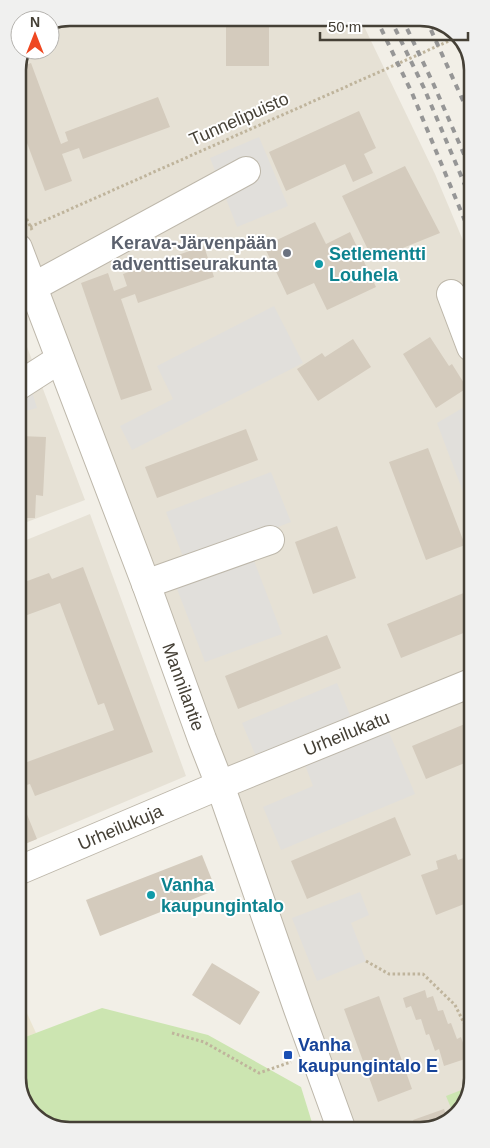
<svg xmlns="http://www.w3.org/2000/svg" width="490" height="1148" viewBox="0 0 490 1148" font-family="Arial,sans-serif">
	<rect width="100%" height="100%" fill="#f2efe7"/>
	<!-- residential -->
	<path fill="#e6e1d5" d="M70 18H360L435 174 470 257 472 1078 462 1110 437 1128H341L18 248V67L25 50H50V26Z
		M18 323 85 500 19 525Z
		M90 514 186 776 20 846 19 543Z"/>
	<!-- education -->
	<path fill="#ebe5d1" d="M20 998 36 1033 20 1039Z"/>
	<!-- green -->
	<path fill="#cce5b1" d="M102 1008 208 1035 301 1087 314 1129 66 1130 38 1119 20 1095V1039Z
		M469 1087 462 1110 454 1115 446 1096Z"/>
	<!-- parking -->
	<path fill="#e1dfdb" d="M259 137 288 206 237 227 210 158Z
		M274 306 303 363 132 450 120 426 173 399 157 366Z
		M20 353 37 408 18 413V354Z
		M471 403V513L437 423Z
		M271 472 291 522 185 562 166 512Z
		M251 553 282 634 205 662 174 581Z
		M337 683 352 720 257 759 242 723Z
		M388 730 415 794 281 850 263 807 313 786 305 765Z
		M360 892 369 915 351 923 366 961 317 981 292 918Z"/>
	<!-- building -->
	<path fill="#d4cbbd" d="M226 18H269V66H226Z
		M31 63 61 144 68 141 65 132 158 97 170 127 83 159 79 148 62 154 72 181 45 191 18 119V68Z
		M359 111 376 148 364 154 373 173 353 182 345 164 286 191 269 152Z
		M405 166 440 233 373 260 342 196Z
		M315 222 326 244 350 232 376 287 327 310 314 283 287 295 264 246Z
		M204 246 214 277 138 303 135 294 121 299 152 390 121 400 81 283 108 273 114 291 127 286 123 274Z
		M430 337 449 366 452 364 467 388 436 408 403 354Z
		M353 339 371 367 318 401 297 369 322 353 325 357Z
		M246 429 258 460 157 498 145 467Z
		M19 436 46 437 43 496 36 495 35 518H19Z
		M428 448 465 545 426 560 389 462Z
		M337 526 356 578 313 594 295 542Z
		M83 567 153 752 35 796 30 784 23 786 19 777V765L114 730 104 703 98 705 60 603 19 618V584L49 573 52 579Z
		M471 590V630L401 658 387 624Z
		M327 635 341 668 238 709 225 676Z
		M472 721V760L426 779 412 746Z
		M22 802 37 839 20 846 19 803Z
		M395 817 411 855 307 899 291 861Z
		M456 854 458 860 472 855V901L436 915 421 875 438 869 436 861Z
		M202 855 216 890 100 936 86 900Z
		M212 963 260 992 240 1025 192 995Z
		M425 990 427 998 433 996 438 1011 443 1010 448 1024 451 1023 457 1039 461 1037 468 1058 444 1066 439 1049 435 1051 429 1034 426 1035 421 1019 416 1020 411 1006 406 1008 403 998Z
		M379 996 412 1089 378 1102 344 1009Z
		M444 1109 448 1120 437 1128H416L413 1120Z"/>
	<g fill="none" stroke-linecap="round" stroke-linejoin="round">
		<defs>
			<g id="minor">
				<path id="s1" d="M18 248 146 584 202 739 220 785 298 1009 341 1128"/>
				<path d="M33 287 246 171"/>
				<path d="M451 294 471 347"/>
				<path d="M18 386 60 359"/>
				<path d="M146 584 270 540"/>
				<path id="s2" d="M20 870 220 785 471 683"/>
			</g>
		</defs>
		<!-- minor casing -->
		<use href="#minor" stroke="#bdb7aa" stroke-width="30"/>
		<!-- path -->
		<path stroke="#bfb49c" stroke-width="3" stroke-dasharray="2.5 2.5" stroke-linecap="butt" d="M18 201 32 230
			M30 227 458 37
			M366 961 389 974H423L455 1005 472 1039
			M20 1012 25 1022 20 1024
			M172 1033 204 1042 259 1073 291 1062"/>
		<!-- minor -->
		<use href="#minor" stroke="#fff" stroke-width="28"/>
		<!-- rail -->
		<path stroke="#969696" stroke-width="4" stroke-dasharray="6 6" stroke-linecap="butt" d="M376 18 412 93 470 233
			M390 18 424 88 470 197
			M402 18 433 83 470 168
			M426 19 470 116"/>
	</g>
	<!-- markers -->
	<circle fill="#6b7280" stroke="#fff" stroke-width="2" cx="287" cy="253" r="5"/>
	<g fill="#0f9aa8" stroke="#fff" stroke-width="2">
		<circle cx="319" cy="264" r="5"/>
		<circle cx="151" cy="895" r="5"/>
	</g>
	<rect fill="#1a4fb4" stroke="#fff" stroke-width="2" x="283" y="1050" width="10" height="10" rx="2.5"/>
	<g text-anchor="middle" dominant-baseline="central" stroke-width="4" stroke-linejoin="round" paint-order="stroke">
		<!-- street labels -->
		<g font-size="18" fill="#454036" stroke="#fff">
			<text transform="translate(239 119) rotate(-24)">Tunnelipuisto</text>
			<text stroke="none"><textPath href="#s1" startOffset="469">Mannilantie</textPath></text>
			<text stroke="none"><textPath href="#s2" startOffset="354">Urheilukatu</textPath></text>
			<text stroke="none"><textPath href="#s2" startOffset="109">Urheilukuja</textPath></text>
		</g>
		<!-- worship labels -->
		<g font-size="18" font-weight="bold" fill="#5b616d" stroke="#fff" text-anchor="end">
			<text x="277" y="243">Kerava-Järvenpään<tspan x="277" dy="21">adventtiseurakunta</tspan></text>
		</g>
		<!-- culture labels -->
		<g font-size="18" font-weight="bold" fill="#0d838f" stroke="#fff" text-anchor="start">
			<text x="329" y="254">Setlementti<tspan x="329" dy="21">Louhela</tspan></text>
			<text x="161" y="885">Vanha<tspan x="161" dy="21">kaupungintalo</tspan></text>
		</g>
		<!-- transit labels -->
		<g font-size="18" font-weight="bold" fill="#164399" stroke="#fff" text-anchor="start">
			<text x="298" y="1045">Vanha<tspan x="298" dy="21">kaupungintalo E</tspan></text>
		</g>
	</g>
	<!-- crop -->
	<path d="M0 0H490V1148H0ZM70 26H420A44 44 0 0 1 464 70V1078A44 44 0 0 1 420 1122H70A44 44 0 0 1 26 1078V70A44 44 0 0 1 70 26Z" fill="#f0f0ef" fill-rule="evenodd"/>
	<path fill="none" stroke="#454036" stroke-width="2.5" d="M70 26H420A44 44 0 0 1 464 70V1078A44 44 0 0 1 420 1122H70A44 44 0 0 1 26 1078V70A44 44 0 0 1 70 26Z"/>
	<!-- north arrow -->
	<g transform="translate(35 35)"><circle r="24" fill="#ffffff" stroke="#b5b3af"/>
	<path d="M0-4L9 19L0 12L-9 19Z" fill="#ef4821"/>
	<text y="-8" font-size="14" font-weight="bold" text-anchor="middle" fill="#454036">N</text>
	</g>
	<!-- scale -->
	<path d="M320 32v8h148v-8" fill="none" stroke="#454036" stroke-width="2.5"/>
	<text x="328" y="32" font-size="15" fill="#454036" stroke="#ffffff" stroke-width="4" paint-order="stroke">50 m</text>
</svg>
